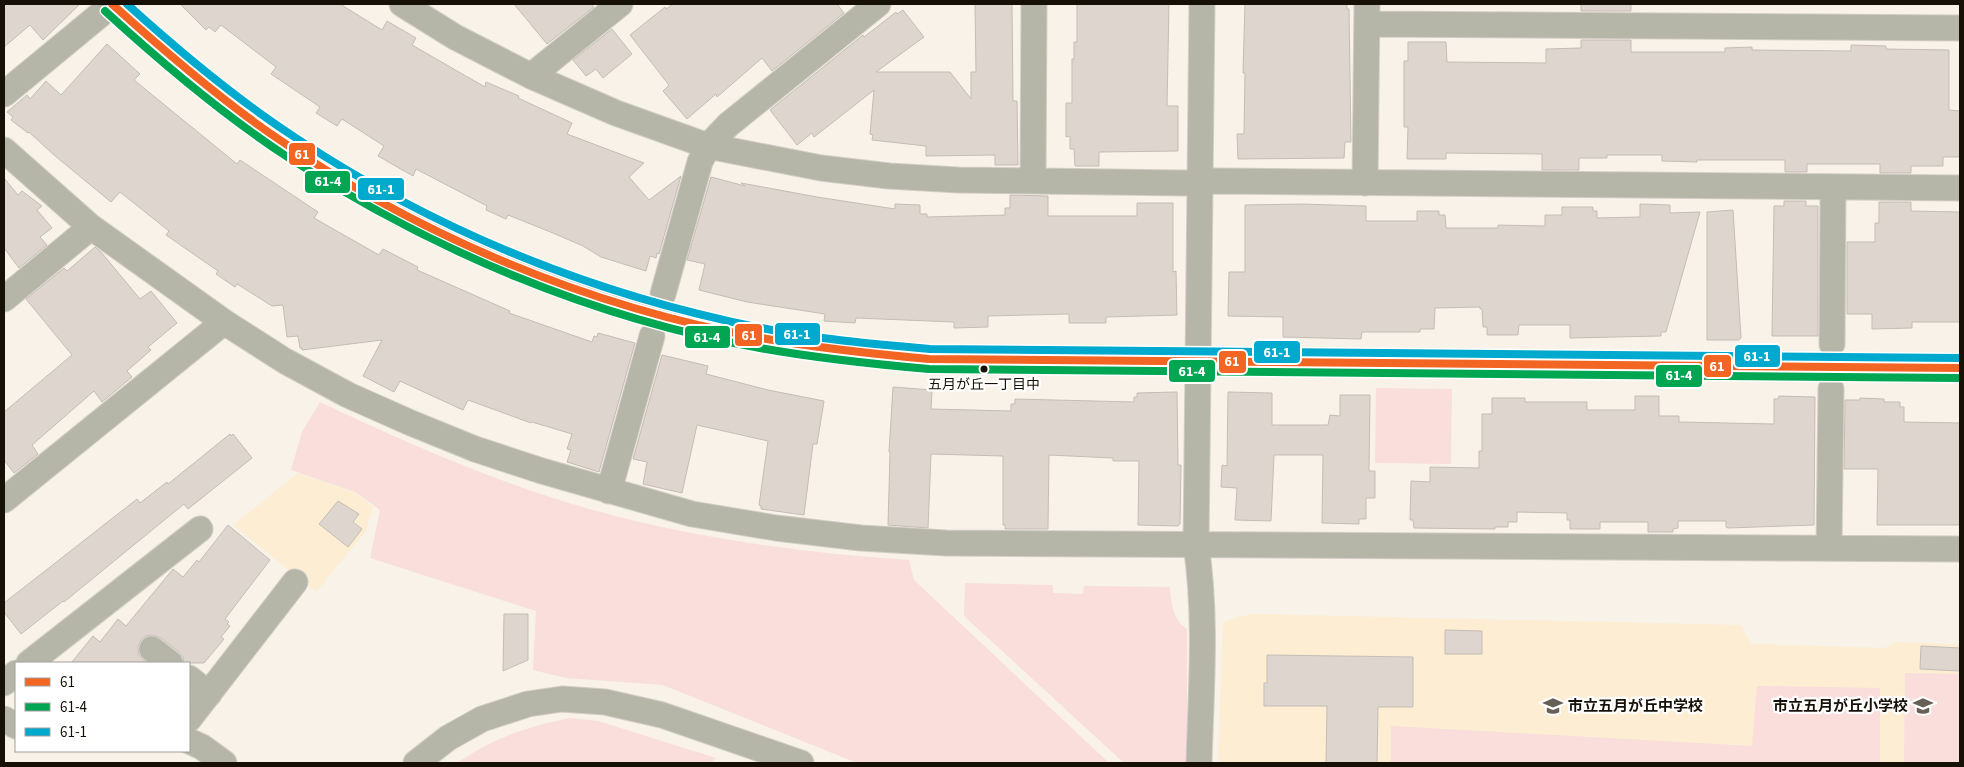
<svg xmlns="http://www.w3.org/2000/svg" width="1964" height="767" viewBox="0 0 1964 767" font-family="'Source Sans 3','Noto Sans JP',sans-serif">
	<rect width="100%" height="100%" fill="#f8f2e8"/>
	<!-- built -->
	<path fill="#fcedd3" d="M298 473 355 493 373 507 366 531 316 592 233 525Z
		M1254 614 1741 625 1751 644 1885 648 1894 642 1960 644V763H1218L1223 623 1237 617Z"/>
	<!-- green -->
	<path fill="#f9dedb" d="M1376 388 1452 389 1451 464 1375 463Z
		M320 402C415 447 513 490 615 516 711 540 811 554 909 560L914 580 1109 763H857L663 685 566 678 533 670 536 611 370 558 380 510 355 492 291 470 302 432Z
		M965 583 1053 585V593L1083 594 1084 586 1170 587C1171 603 1173 620 1187 629V763H1124L964 616Z
		M1905 673 1960 674V763H1904Z
		M1757 686 1880 688V763H1391V726L1752 746Z
		M570 718 598 721 716 758 711 763H457C493 738 526 727 570 718Z"/>
	<!-- building -->
	<path fill="#ded5ce" stroke="#c5bdb5" d="M4 4H80L43 40 30 25 4 47Z
		M180 4H340L382 30 387 21 416 38 412 45 485 87 486 82 519 96 518 98 572 123 567 134 644 163 629 177 649 200 681 176 659 254 657 253 656 258 650 256 646 271 601 257 583 246 553 233 508 215 506 219 486 210 487 206 416 169 413 176 378 156 384 146 342 119 337 126 316 113 320 107 271 74 276 67 221 25 215 32 209 27 206 30Z
		M514 4H591L594 7 547 44Z
		M673 4H837L844 13 772 71 762 58 717 97 716 94 687 119 663 91 669 85 630 35 665 7 666 9Z
		M975 4H1012L1013 101H1017L1018 165H995V155L926 156V146L872 140 873 135 870 134 874 90 814 137 812 133 797 145 770 110 863 35 864 37 896 12 897 14 903 10 924 37 876 72H950L971 99V72H976Z
		M1077 4H1169L1167 106H1178V151L1099 152V166H1075L1074 149H1070V136L1066 137V103H1072V59H1074V42H1077Z
		M1245 4H1347V9H1349L1351 142H1345L1344 158 1238 159 1237 134H1244L1245 73H1243Z
		M1581 4H1631V11H1581Z
		M612 29 632 54 603 78 596 69 586 76 573 60Z
		M1581 40H1631V52H1725V48L1752 47V50L1851 51V45L1886 46V49L1949 50V110L1960 111V157H1943V166H1911V173H1880V164H1807V172H1785V160H1697V162L1662 161V155H1607V158H1579V170H1542V154L1446 153V159H1407L1408 127H1404V61H1408V42H1446L1447 62 1546 63V49L1581 48Z
		M107 44 140 74 134 80 237 164 240 160 318 212 314 218 379 255 383 249 418 267 417 270 510 311 509 313 592 342 594 336 597 337 598 333 635 343 599 472 567 462 571 450 567 449 572 434 532 422 531 423 468 400 463 410 400 381 394 392 363 376 382 340 302 350V348H300L298 336 287 337 283 305 272 306 237 284 235 287 216 274 218 271 166 235 169 231 120 192 111 202 54 155 29 132 28 133 11 120 13 117 7 112 27 95 30 99 46 81 61 95Z
		M711 177 745 186 741 183 817 197 895 209V204L920 205V214H927V217L1005 215V208H1010V195L1048 196V216H1137V203H1173V272L1176 271 1177 315 1106 317V323H1069V314L988 316V327L954 328V322L856 318 855 323 824 321 825 314 747 302 699 290 705 264 687 260Z
		M4 178 18 195 22 191 42 206 37 210 52 228 40 237 47 245 19 268 4 248Z
		M1784 201H1806V206H1818V336H1772L1774 206H1784Z
		M1879 202H1911V211L1960 212V322H1912V328L1872 329V314H1847V242H1875V223H1879Z
		M1302 204 1366 206V221H1417V211H1439V215H1445L1446 228H1498V225L1545 226V215H1562V207H1593V211H1597V218L1640 217V204L1670 205V213L1700 212 1666 332H1661V336L1570 338V325H1519L1518 335H1487V327H1483L1482 309H1480V307L1435 308 1434 329H1420V332H1362L1361 339 1283 337V317L1228 316 1229 272H1245V205Z
		M1733 210 1741 338 1739 340H1707V212Z
		M95 247 101 252 140 299 151 291 177 323 148 347 151 350 127 371 132 377 102 402 94 391 32 445 38 454 14 473 4 460V412L72 355 26 299 64 268 67 271Z
		M662 355 708 366 706 374 768 390 824 401 817 444H813L804 515 761 509V506L759 505 768 441 697 425 682 493 643 484 647 462 633 459Z
		M893 387 932 390 931 409 1011 411V404H1015V399L1134 402V397H1137V393L1177 392 1178 465H1181L1180 524 1178 526 1138 525 1139 461H1113V458L1049 455 1048 529H1005V525H1003V456L931 454 928 528 888 525 890 452H889Z
		M1228 392 1272 393V425H1328L1330 415 1340 416V395H1370L1369 471H1375V498H1366V519H1359V524L1322 523 1323 455H1274L1271 521 1235 520 1237 488 1221 487 1222 465 1227 466Z
		M1635 396H1659V416H1679V422L1774 424V399H1778L1779 396 1815 397 1814 525 1728 528 1726 527V521H1678V528L1673 529V532H1648V522H1600V529H1570V520H1567V513L1517 512V522H1508V527H1495V529L1414 528 1413 520H1410L1411 481 1430 482V467L1479 468V451H1482V414H1492V398H1525V402H1587V410H1635Z
		M1860 398 1884 399V402H1900V407H1904V422L1960 423V525H1877L1878 469H1844L1845 400H1860Z
		M230 434 231 436 233 434 252 458 188 509 184 504 64 602 63 601 21 634 4 612V603L137 499 140 503 167 482 168 484Z
		M338 501 359 514 353 522 362 529 348 547 319 524Z
		M228 525 270 560 225 619 229 622 227 624 230 626 221 637 224 639 204 663H184L183 657 179 652 161 638 153 635 146 636 141 640 138 647 139 655 147 663H71L93 636 100 642 118 619 126 626 173 569 183 577 197 560 199 562Z
		M504 614H528V660L503 671Z
		M1445 630 1482 631V654H1445Z
		M1921 646 1960 648V671L1920 669Z
		M1267 655 1413 657V707H1378L1377 763H1326L1327 706H1264V683H1267Z"/>
	<g fill="none" stroke-linecap="round" stroke-linejoin="round">
		<defs>
			<path id="street" d="M402 4 455 37 531 76 616 113 708 146 821 168 889 176 958 180 1185 183 1215 181 1960 188
				M1367 24 1960 28
				M531 76 620 4
				M4 94 113 4
				M4 150 91 227 224 322 285 361 348 395 411 423 475 449 542 471 692 514 776 528 861 538 946 543 1960 549
				M1033 181 1034 4
				M1365 183 1367 4
				M663 294 700 162 708 146 728 125 878 4
				M4 299 91 227
				M1832 344 1833 188
				M609 491 652 336
				M4 500 224 322
				M1829 548 1831 389
				M152 649 170 663
				M29 663 200 529
				M189 678 209 694
				M4 683 16 673
				M4 719 16 726
				M189 719 295 582
				M189 741 202 747 224 763
				M416 763 448 738 482 719 528 704 562 699 605 702 662 715 801 763
				M1199 763C1201 690 1207 617 1196 545L1202 4"/>
			<path id="secondary" d="M112 4C169 56 229 106 294 149 486 276 700 345 929 359L1960 368"/>
		</defs>
		<!-- street casing -->
		<use href="#street" stroke="#d2cdc6" stroke-width="27"/>
		<!-- secondary casing -->
		<use href="#secondary" stroke="#d2cdc6" stroke-width="29"/>
		<!-- street -->
		<use href="#street" stroke="#b5b6a7" stroke-width="25"/>
		<!-- secondary -->
		<use href="#secondary" stroke="#b4b3a4" stroke-width="28"/>
		<defs>
			<path id="bus-1" d="M112 4C163 50 215 95 271 134 417 235 587 307 761 338 817 348 873 354 929 359L1960 368"/>
			<path id="bus-2" d="M105 11C163 64 223 115 289 158 432 250 592 318 760 348 816 358 872 364 929 369L1960 378"/>
			<path id="bus-3" d="M127 4C181 53 237 100 299 140 439 232 596 295 761 328 816 339 873 344 930 349L1960 358"/>
		</defs>
		<!-- bus-1 casing -->
		<use href="#bus-1" stroke="#fff" stroke-width="11"/>
		<!-- bus-2 casing -->
		<use href="#bus-2" stroke="#fff" stroke-width="11"/>
		<!-- bus-3 casing -->
		<use href="#bus-3" stroke="#fff" stroke-width="11"/>
		<!-- bus-1 -->
		<use href="#bus-1" stroke="#f26522" stroke-width="8"/>
		<!-- bus-2 -->
		<use href="#bus-2" stroke="#00a651" stroke-width="8"/>
		<!-- bus-3 -->
		<use href="#bus-3" stroke="#00a9ce" stroke-width="8"/>
	</g>
	<!-- icons -->
	<defs>
		<symbol id="school-bare" viewBox="-9 -9 18 18"><path d="M0-5L7-2L0 1L-7-2ZM-4 1L0 2.5L4 1V4Q0 6-4 4Z" fill="#655f55" stroke="#fff" stroke-width="2.5" paint-order="stroke"/></symbol>
	</defs>
	<g fill-rule="evenodd">
		<use href="#school-bare" x="1539" y="692" width="28" height="28"/>
		<use href="#school-bare" x="1909" y="692" width="28" height="28"/>
	</g>
	<!-- markers -->
	<circle fill="#161006" stroke="#fff" stroke-width="2" cx="984" cy="369" r="4.5"/>
	<g text-anchor="middle" dominant-baseline="central" stroke-width="4.5" stroke-linejoin="round" paint-order="stroke">
		<!-- bus labels -->
		<g font-size="14" fill="#161006" stroke="#fff">
			<text x="984" y="385">五月が丘一丁目中</text>
		</g>
		<!-- poi labels -->
		<g font-size="15" font-weight="bold" fill="#161006" stroke="#fff" text-anchor="start">
			<text x="1568" y="706">市立五月が丘中学校</text>
			<text x="1908" y="706" text-anchor="end">市立五月が丘小学校</text>
		</g>
	</g>
	<g stroke="#fff" stroke-width="2">
		<rect x="288" y="142" width="28" height="24" rx="5" fill="#f26522"/>
		<rect x="304" y="170" width="47" height="24" rx="5" fill="#00a651"/>
		<rect x="357" y="177" width="48" height="24" rx="5" fill="#00a9ce"/>
		<rect x="774" y="322" width="47" height="24" rx="5" fill="#00a9ce"/>
		<rect x="734" y="323" width="29" height="24" rx="5" fill="#f26522"/>
		<rect x="684" y="325" width="47" height="24" rx="5" fill="#00a651"/>
		<rect x="1253" y="340" width="48" height="24" rx="5" fill="#00a9ce"/>
		<rect x="1734" y="344" width="47" height="24" rx="5" fill="#00a9ce"/>
		<rect x="1218" y="350" width="29" height="24" rx="5" fill="#f26522"/>
		<rect x="1703" y="354" width="29" height="24" rx="5" fill="#f26522"/>
		<rect x="1168" y="359" width="48" height="24" rx="5" fill="#00a651"/>
		<rect x="1655" y="364" width="48" height="24" rx="5" fill="#00a651"/>
	</g>
	<g font-size="14" text-anchor="middle" font-weight="bold" fill="#fff">
		<text x="302" y="159">61</text>
		<text x="328" y="186">61-4</text>
		<text x="381" y="194">61-1</text>
		<text x="797" y="339">61-1</text>
		<text x="749" y="340">61</text>
		<text x="707" y="342">61-4</text>
		<text x="1277" y="357">61-1</text>
		<text x="1757" y="361">61-1</text>
		<text x="1232" y="366">61</text>
		<text x="1717" y="371">61</text>
		<text x="1192" y="376">61-4</text>
		<text x="1679" y="380">61-4</text>
	</g>
	<!-- border -->
	<rect width="1964" height="767" fill="none" stroke="#161006" stroke-width="10"/>
	<!-- legend -->
	<rect x="15" y="662" width="175" height="90" fill="#ffffff" stroke="#a29f9b"/>
	<rect x="25" y="678" width="25" height="8" fill="#f26522" stroke="#a29f9b"/>
	<text x="60" y="687" font-size="15" fill="#161006">61</text>
	<rect x="25" y="703" width="25" height="8" fill="#00a651" stroke="#a29f9b"/>
	<text x="60" y="712" font-size="15" fill="#161006">61-4</text>
	<rect x="25" y="728" width="25" height="8" fill="#00a9ce" stroke="#a29f9b"/>
	<text x="60" y="737" font-size="15" fill="#161006">61-1</text>
</svg>
